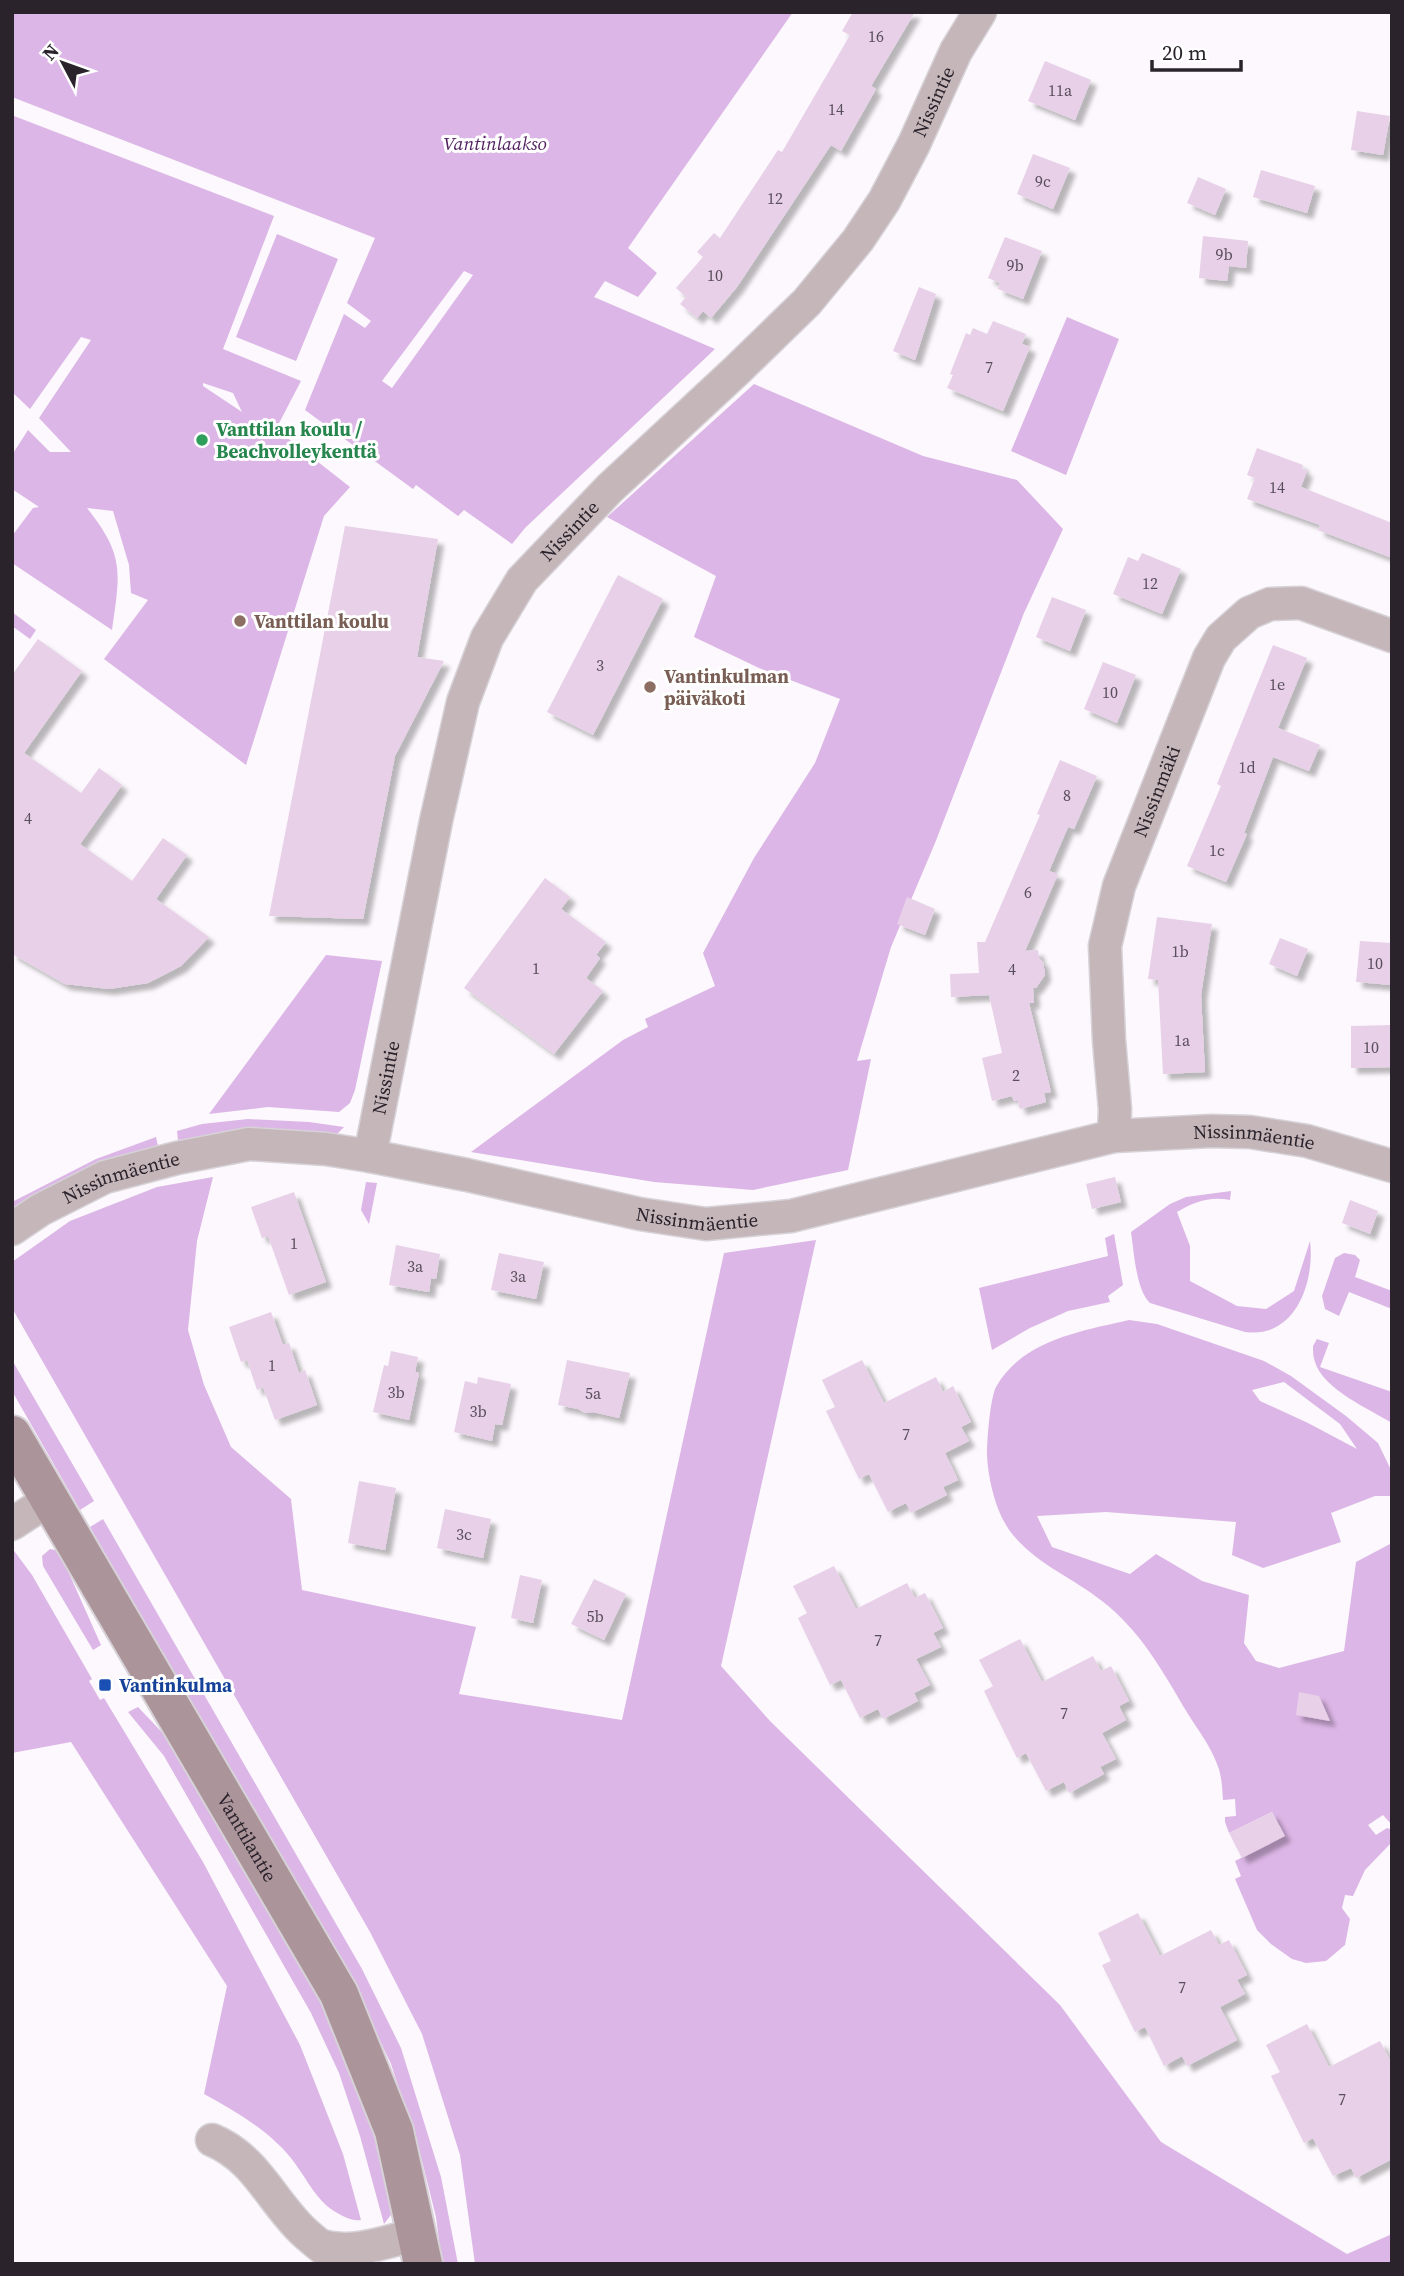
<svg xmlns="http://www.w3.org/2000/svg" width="1404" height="2276" viewBox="0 0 1404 2276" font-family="'Source Serif 4',serif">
	<defs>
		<filter id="shadow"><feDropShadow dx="6" dy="6" stdDeviation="2" flood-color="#0004"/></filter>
	</defs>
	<rect width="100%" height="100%" fill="#fcf8fd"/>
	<!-- green -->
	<path fill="#dcb6e6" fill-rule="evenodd" d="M12 12H793L628 248 657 273 638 297 605 281 594 297 715 349 525 528 512 544 464 510 458 516 416 485 413 489 305 410 344 314 365 328 371 321 347 303 375 238 12 97ZM464 271 473 275 392 388 382 381Z
		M12 99 14 116 274 216 223 349 301 381 276 429 350 487 324 516 246 765 104 659 148 600 131 593 129 565 113 511 87 508C125 556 120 572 112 630L12 563V536L33 508 39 507 12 489V455L28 430 50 452H71L39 418 91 340 81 337 30 409 12 392ZM203 383 233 393 242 412 203 386Z
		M277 234 338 259 296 361 236 337Z
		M1067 317 1119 339 1066 475 1011 451Z
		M754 384 923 456 1017 480 1063 529 1024 613 935 843 891 947 857 1061 871 1059 848 1170 753 1190 654 1182 471 1152 623 1040 648 1027 645 1019 715 986 703 953 754 858 815 763 840 699 759 668 694 637 716 576 607 517Z
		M12 612 36 630 30 639 12 626Z
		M326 955 382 961 355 1090 350 1103 339 1112 268 1107 209 1114Z
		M248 1119 309 1122 344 1127 337 1134H326L237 1131 178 1140 177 1131 202 1124Z
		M156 1137 158 1146 99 1168 12 1216V1202L96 1159Z
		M213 1177 197 1241 188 1330 204 1385 231 1447 291 1499 302 1590 476 1627 459 1694 622 1720 724 1253 816 1240 721 1666 770 1721 1060 2005 1161 2142 1347 2254 1392 2234V2264H475L460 2155 422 2034 370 1932 12 1308V1262L70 1221 157 1187Z
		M366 1182 377 1183 369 1224 361 1210Z
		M1231 1191 1230 1200C1210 1196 1194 1202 1177 1212L1190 1246V1281L1237 1306 1266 1309 1294 1291 1310 1241C1315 1281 1296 1339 1245 1332L1150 1303C1136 1290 1134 1252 1131 1232L1170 1204 1186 1197Z
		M1114 1234 1123 1285 1108 1296 1110 1302 1068 1311 1030 1328 992 1350 979 1288 1108 1256 1105 1238Z
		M1344 1253 1355 1255 1360 1260 1355 1277 1392 1291V1309L1349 1292 1339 1316 1325 1309 1322 1296 1335 1258Z
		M1129 1320 1157 1324 1264 1361 1291 1376 1346 1416 1378 1443 1392 1472V1496H1375L1331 1513 1341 1542 1263 1568 1232 1555 1236 1522 1106 1512 1037 1516 1052 1547 1130 1574 1156 1554 1202 1581 1249 1595 1244 1643 1256 1661 1279 1668 1344 1651 1356 1562 1390 1544 1392 1530V1825L1383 1815 1368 1825 1376 1835 1387 1828 1390 1829 1392 1842 1365 1870 1353 1896 1345 1895 1342 1908 1350 1919 1345 1945 1326 1961 1306 1963 1292 1959 1271 1944 1257 1930 1235 1879 1241 1876 1235 1861 1284 1836 1272 1812 1229 1833 1225 1822V1817L1236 1816 1235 1799 1223 1800C1222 1787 1222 1776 1217 1764 1210 1745 1198 1730 1188 1714 1163 1672 1141 1631 1102 1601 1073 1578 1037 1564 1013 1535 996 1515 988 1479 987 1455 987 1440 990 1399 996 1387 1022 1340 1082 1331 1129 1320ZM1284 1382 1340 1424 1357 1449 1308 1423 1260 1401 1252 1390Z
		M1317 1339 1329 1343 1320 1367 1392 1392V1423C1369 1409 1323 1389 1315 1362 1313 1357 1313 1351 1313 1346Z
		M12 1360 94 1501 80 1510 12 1391Z
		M103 1519 362 1969 401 2048 441 2177 458 2264H442L436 2217 421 2157 391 2064 349 1975 90 1527Z
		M12 1548 32 1575 92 1679 89 1681 100 1700 104 1698 203 1862 300 2045 343 2154 361 2220C351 2222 336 2213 327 2206 313 2194 303 2173 291 2158 268 2130 235 2111 204 2094L227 1986 71 1742 12 1753Z
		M50 1549 59 1551 101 1645 93 1650 43 1566 42 1556Z
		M138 1707 175 1746 327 2012 367 2105 392 2192 394 2211 384 2224 360 2136 339 2073 311 2013 164 1756 128 1712Z"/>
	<!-- building -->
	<path fill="#e7d0e8" filter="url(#shadow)" d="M853 12H915L871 86 876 89 841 151 831 145 737 287 711 318 703 311 697 318 680 304 686 297 676 288 703 257 697 252 714 233 720 238 778 150 782 152 850 35 842 31Z
		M1045 61 1091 80 1075 120 1028 101Z
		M1357 111 1390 116 1383 155 1351 150Z
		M1033 154 1070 168 1053 209 1017 194Z
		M1261 170 1315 186 1307 213 1253 197Z
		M1198 177 1226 189 1215 215 1187 203Z
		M1203 236 1248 241 1246 268 1229 266 1227 281 1199 278Z
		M1005 237 1042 251 1023 299 998 289 1000 283 988 278Z
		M919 287 936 294 915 360 893 351Z
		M993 321 1026 334 1022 344 1030 347 1003 411 947 388 953 375 950 374 966 333 970 335 973 328 987 334Z
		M1257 448 1303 465 1302 469 1307 471 1301 487 1392 523V558L1318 530 1320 525 1247 499 1255 478 1247 475Z
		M345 526 438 539 417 657 444 661 395 756 363 919 269 916Z
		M1142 553 1181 569 1162 614 1113 594 1128 557 1138 561Z
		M618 575 663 599 593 735 547 712Z
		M1052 597 1086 610 1070 651 1036 637Z
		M38 639 82 671 24 753 81 793 99 768 122 785 80 844 132 881 163 838 187 855 156 899 209 937 181 966 148 983 109 989 65 984 12 954V675Z
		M1273 645 1307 658 1278 728 1320 745 1309 771 1273 757 1244 833 1247 834 1226 882 1187 866 1221 786 1217 784Z
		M1103 662 1136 675 1117 723 1084 709Z
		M1060 760 1097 776 1074 829 1068 827 1049 871 1058 874 1025 951 1038 950 1039 958 1043 962 1045 975 1036 988H1033L1034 1003H1029L1051 1092 1044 1093 1046 1102 1020 1109 1018 1101H1014L1012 1096 992 1101 982 1058 1002 1053 989 995 951 997 950 974 979 973 977 942H985L1040 815 1037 814Z
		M545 878 570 897 561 909 606 942 596 955 600 958 586 978 603 991 554 1054 464 988Z
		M907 897 935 909 925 935 897 924Z
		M1157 917 1212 924 1201 995 1205 1072 1163 1074 1158 980 1148 979Z
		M1280 938 1308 949 1297 976 1269 964Z
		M1360 941 1392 943V985L1356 982Z
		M1392 1025V1067L1351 1068V1026Z
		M1115 1177 1121 1202 1092 1209 1086 1184Z
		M294 1192 326 1282 289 1295 268 1236 262 1238 251 1207Z
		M1350 1200 1378 1211 1370 1234 1342 1223Z
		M396 1245 440 1254 436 1279 431 1278 429 1292 389 1285Z
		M499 1253 544 1262 536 1299 491 1290Z
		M271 1312 283 1345 289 1343 299 1373 305 1370 317 1405 275 1420 263 1387 257 1390 247 1360 241 1362 229 1327Z
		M391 1351 418 1357 415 1372 419 1373 409 1420 373 1412 384 1365 388 1366Z
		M567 1360 630 1373 619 1418 593 1412 585 1413 578 1409 558 1405Z
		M862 1360 884 1403 936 1377 943 1392 953 1386 971 1422 961 1427 969 1441 945 1453 958 1480 943 1487 947 1495 911 1513 906 1503 888 1512 869 1474 859 1479 826 1411 835 1407 822 1380Z
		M478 1377 511 1384 502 1425 495 1424 492 1441 454 1432 465 1381 477 1384Z
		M359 1481 396 1488 385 1550 348 1543Z
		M445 1509 491 1519 483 1558 437 1548Z
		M834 1566 856 1609 907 1583 915 1598 925 1593 943 1628 933 1633 941 1647 916 1659 930 1685 914 1693 918 1701 883 1719 878 1709 860 1718 841 1680 830 1685 798 1618 807 1613 793 1586Z
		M520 1575 542 1580 533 1623 511 1618Z
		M594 1579 626 1594 604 1640 571 1624Z
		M1020 1639 1042 1682 1093 1656 1101 1671 1111 1666 1129 1701 1119 1706 1126 1720 1102 1733 1116 1759 1100 1767 1104 1774 1069 1793 1064 1782 1046 1791 1026 1753 1017 1758 984 1691 993 1686 979 1660Z
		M1299 1692 1319 1696 1330 1721 1296 1715Z
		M1272 1812 1285 1836 1242 1858 1229 1833Z
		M1138 1913 1160 1956 1211 1930 1219 1945 1229 1940 1247 1975 1237 1980 1245 1994 1220 2007 1237 2040 1187 2066 1182 2056 1164 2066 1145 2027 1135 2032 1102 1965 1111 1961 1098 1933Z
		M1307 2024 1329 2067 1380 2041 1392 2064V2159L1356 2178 1351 2168 1333 2176 1313 2138 1304 2143 1271 2076 1280 2072 1266 2045Z"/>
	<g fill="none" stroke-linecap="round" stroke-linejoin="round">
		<defs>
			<g id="street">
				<path id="s1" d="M1114 1136 1115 1109 1109 1040 1105 946 1119 886 1209 658 1221 638 1249 613 1270 604 1301 603 1392 636"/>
				<path id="s2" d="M370 1156 436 821 463 702 487 638 522 580 610 488 736 371 807 302 858 240 884 201 914 144 956 51 980 12"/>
				<path id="s3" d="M12 1229 40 1210 105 1177 177 1158 249 1144 326 1149 370 1156 467 1175 640 1214 706 1224 791 1216 1114 1136 1211 1131 1250 1132 1307 1141 1392 1166"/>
				<path d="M12 1524 50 1499"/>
				<path d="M212 2140C256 2158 271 2201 304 2232 316 2243 330 2253 342 2264"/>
				<path d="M321 2246C354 2255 385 2242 417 2234"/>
			</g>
			<g id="secondary">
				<path id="s4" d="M12 1435 339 1994 394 2131 423 2264"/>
			</g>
		</defs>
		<!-- street casing -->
		<use href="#street" stroke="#d6d2d7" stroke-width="35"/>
		<!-- secondary casing -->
		<use href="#secondary" stroke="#d6d2d7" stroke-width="42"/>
		<!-- street -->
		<use href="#street" stroke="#c5b6b9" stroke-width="32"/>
		<!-- secondary -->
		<use href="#secondary" stroke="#ac959a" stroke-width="38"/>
	</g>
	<!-- markers -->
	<circle fill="#2e9e5b" stroke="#fff" stroke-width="2.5" cx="202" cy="440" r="7"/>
	<g fill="#8d6e63" stroke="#fff" stroke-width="2.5">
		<circle cx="240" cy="621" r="7"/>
		<circle cx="650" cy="687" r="7"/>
	</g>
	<rect fill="#1a4fb4" stroke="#fff" stroke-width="2.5" x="98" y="1678" width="14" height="14" rx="3.5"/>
	<g text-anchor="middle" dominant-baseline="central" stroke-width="6" stroke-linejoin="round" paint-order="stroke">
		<!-- number labels -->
		<g font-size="16" fill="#594e5b">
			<text x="876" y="36">16</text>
			<text x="1060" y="90">11a</text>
			<text x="836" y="109">14</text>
			<text x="1043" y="181">9c</text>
			<text x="775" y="198">12</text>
			<text x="1224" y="254">9b</text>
			<text x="1015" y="265">9b</text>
			<text x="715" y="275">10</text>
			<text x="989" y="367">7</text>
			<text x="1277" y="487">14</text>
			<text x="1150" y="583">12</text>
			<text x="600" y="665">3</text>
			<text x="1277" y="684">1e</text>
			<text x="1110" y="692">10</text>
			<text x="1247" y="767">1d</text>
			<text x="1067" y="795">8</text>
			<text x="28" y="818">4</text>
			<text x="1217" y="850">1c</text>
			<text x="1028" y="892">6</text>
			<text x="1180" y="951">1b</text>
			<text x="1375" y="963">10</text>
			<text x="536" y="968">1</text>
			<text x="1012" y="969">4</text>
			<text x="1182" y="1040">1a</text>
			<text x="1371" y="1047">10</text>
			<text x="1016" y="1075">2</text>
			<text x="294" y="1243">1</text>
			<text x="415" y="1266">3a</text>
			<text x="518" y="1276">3a</text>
			<text x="272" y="1365">1</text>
			<text x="396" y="1392">3b</text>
			<text x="593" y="1393">5a</text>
			<text x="478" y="1411">3b</text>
			<text x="906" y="1434">7</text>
			<text x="464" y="1534">3c</text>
			<text x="595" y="1616">5b</text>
			<text x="878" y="1640">7</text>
			<text x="1064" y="1713">7</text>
			<text x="1182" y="1987">7</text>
			<text x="1342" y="2099">7</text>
		</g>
		<!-- street labels -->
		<g font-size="19" fill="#2a232c" stroke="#fff">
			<text stroke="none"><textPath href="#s2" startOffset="1236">Nissintie</textPath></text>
			<text stroke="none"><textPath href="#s2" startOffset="668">Nissintie</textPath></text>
			<text stroke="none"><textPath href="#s1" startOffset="354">Nissinmäki</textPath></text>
			<text stroke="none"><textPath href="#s2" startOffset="80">Nissintie</textPath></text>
			<text stroke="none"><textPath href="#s3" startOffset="1278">Nissinmäentie</textPath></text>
			<text stroke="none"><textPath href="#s3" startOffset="122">Nissinmäentie</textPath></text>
			<text stroke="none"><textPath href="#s3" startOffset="710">Nissinmäentie</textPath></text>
			<text stroke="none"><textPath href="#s4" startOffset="466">Vanttilantie</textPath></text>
		</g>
		<!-- park labels -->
		<g font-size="19" font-style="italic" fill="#521f5f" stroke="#fff">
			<text x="495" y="143">Vantinlaakso</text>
		</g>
		<!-- leisure labels -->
		<g font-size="19" font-weight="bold" fill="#27864d" stroke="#fff" text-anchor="start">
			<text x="216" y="429">Vanttilan koulu /<tspan x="216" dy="22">Beachvolleykenttä</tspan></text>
		</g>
		<!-- education labels -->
		<g font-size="19" font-weight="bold" fill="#785e54" stroke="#fff" text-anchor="start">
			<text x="254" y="621">Vanttilan koulu</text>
			<text x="664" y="676">Vantinkulman<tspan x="664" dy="22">päiväkoti</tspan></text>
		</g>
		<!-- transit labels -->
		<g font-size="19" font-weight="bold" fill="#164399" stroke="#fff" text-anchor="start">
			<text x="119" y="1685">Vantinkulma</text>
		</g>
	</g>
	<!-- border -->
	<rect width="1404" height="2276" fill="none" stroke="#2a232c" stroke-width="28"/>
	<!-- north arrow -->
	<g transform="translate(63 63) rotate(311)" stroke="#ffffff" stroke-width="5" paint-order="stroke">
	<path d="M0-5L12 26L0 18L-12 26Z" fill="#2a232c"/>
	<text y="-10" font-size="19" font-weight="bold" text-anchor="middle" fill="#2a232c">N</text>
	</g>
	<!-- scale -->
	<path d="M1152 60v10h89v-10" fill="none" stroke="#2a232c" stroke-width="3.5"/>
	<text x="1162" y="60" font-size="21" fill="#2a232c" stroke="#ffffff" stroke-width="5" paint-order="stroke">20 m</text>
</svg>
